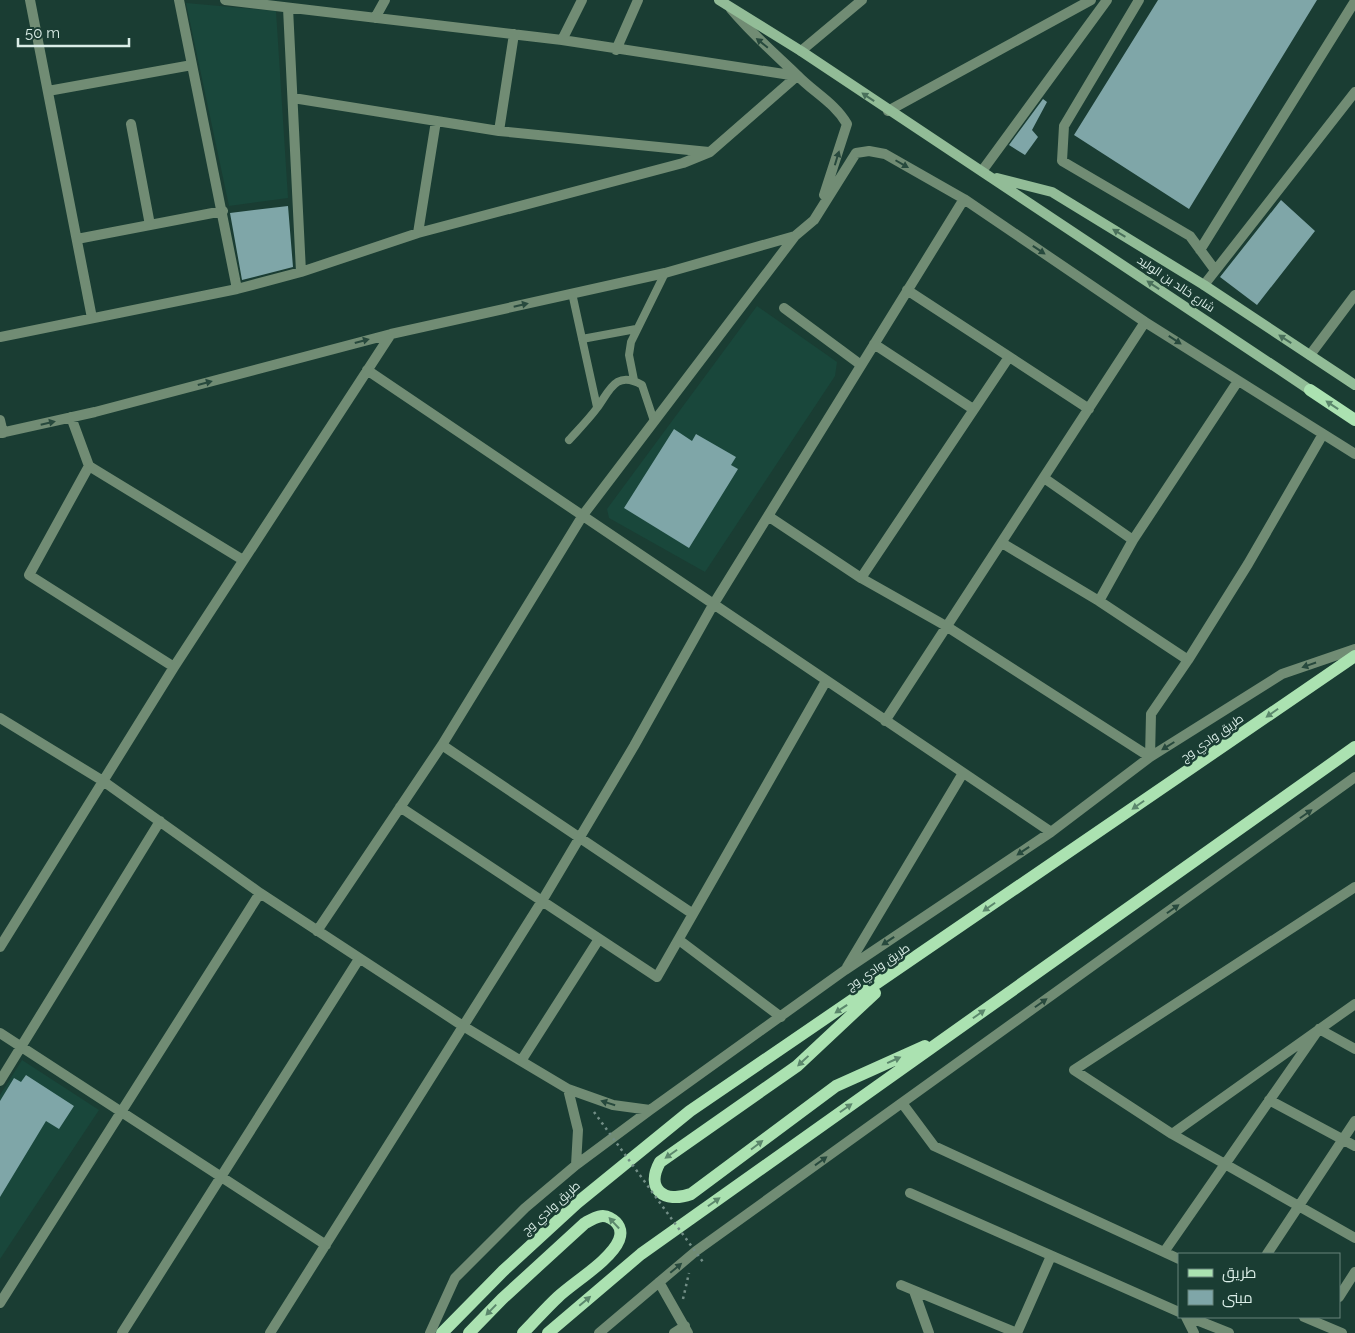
<svg xmlns="http://www.w3.org/2000/svg" width="1355" height="1333" viewBox="0 0 1355 1333" font-family="Raleway,Cairo,sans-serif">
	<rect width="100%" height="100%" fill="#1a3d33"/>
	<!-- built -->
	<path fill="#19473b" d="M186 3 276 11 288 198 229 206Z
		M757 306 837 362 835 376 705 572 609 518 607 509Z
		M22 1060 99 1110 0 1259V1095Z"/>
	<!-- building -->
	<path fill="#7fa6a8" d="M1158 0H1317L1189 209 1074 135Z
		M1043 99 1047 102 1032 130 1038 137 1025 155 1009 145Z
		M1281 200 1315 231 1257 305 1220 277Z
		M288 206 293 267 242 280 230 213Z
		M674 429 692 441 696 434 736 457 731 465 738 469 689 548 624 508Z
		M26 1075 74 1106 59 1129 46 1121 0 1197V1101L14 1078 21 1082Z"/>
	<g fill="none" stroke-linecap="round" stroke-linejoin="round">
		<!-- path -->
		<path stroke="#728e86" stroke-width="2.5" stroke-dasharray="2.5 4" stroke-linecap="butt" d="M683 1299 689 1273"/>
		<!-- lane -->
		<path stroke="#718c74" stroke-width="8" d="M572 293 597 407
			M582 339 636 329
			M634 380 629 355 631 342 665 273
			M569 440C578 430 589 419 597 408 610 390 616 370 642 385L654 421"/>
		<!-- street -->
		<path stroke="#718c74" stroke-width="10" d="M30 0 92 318
			M179 0 237 289
			M225 0 562 40 797 76
			M1139 0 1064 126 1062 161 1190 236 1215 270
			M288 8 301 272
			M731 9C752 34 774 53 797 75 813 92 835 103 847 124L824 195
			M375 18 385 0
			M562 40 582 0
			M616 50 638 0
			M801 51 862 0
			M48 91 192 65
			M293 98 499 131 709 152
			M888 111 1091 0
			M131 124 150 225
			M499 131 514 34
			M982 171 1107 0
			M418 233 436 121
			M77 239 223 211
			M1200 250 1355 1
			M1204 285 1355 92
			M907 290 1089 409
			M784 308 861 365
			M0 337 237 289 301 272 418 233 683 163 710 152 797 76
			M874 344 973 409
			M1310 355 1355 295
			M367 370 1051 832
			M71 417 89 466 243 560
			M0 420 3 433
			M0 433 95 412 391 334 665 273 795 236
			M89 466 29 575 174 667
			M1044 478 1133 540
			M768 516 861 578 946 626 1150 757 1151 714 1188 660 1248 564 1323 434
			M1002 543 1099 601 1188 660
			M861 578 1009 357
			M1099 601 1133 540 1238 381
			M0 718 103 781 260 893 463 1026 521 1061 568 1089 613 1105 650 1110
			M885 721 1145 322
			M442 745 693 914
			M400 807 657 977 826 681
			M1355 887 1074 1070 1172 1134 1355 1238
			M317 931 442 745 583 515 795 236 814 220 856 153 869 151 885 154 964 199 1145 322 1355 454
			M679 940 781 1017
			M0 947 174 667 391 334
			M847 967 963 773
			M0 1033 326 1245
			M521 1061 599 939
			M0 1081 160 821
			M568 1089 578 1130 576 1165
			M1269 1100 1355 1146
			M902 1103 934 1146 1179 1259
			M1172 1134 1355 1004
			M910 1193 1179 1312
			M1164 1252 1319 1029 1355 1049
			M1267 1254 1355 1121
			M659 1282 688 1333
			M901 1285 1017 1333
			M914 1291 929 1333
			M1339 1297 1355 1272
			M0 1303 260 893
			M1186 1317 1194 1333
			M1189 1317 1229 1333
			M1304 1317 1342 1333
			M122 1333 359 959
			M270 1333 542 901 634 746 713 605 964 199
			M430 1333 455 1278 525 1208 576 1165 650 1110 845 970 1051 832 1150 757 1282 674 1355 649
			M599 1333 696 1251 1355 777
			M674 1333 685 1326
			M1017 1333 1051 1256"/>
		<!-- secondary -->
		<path stroke="#92bc97" stroke-width="10" d="M719 0 801 51 1310 390
			M997 178 1052 192 1204 285 1355 385"/>
		<!-- primary -->
		<path stroke="#abe2b1" stroke-width="12" d="M1310 390 1355 420
			M875 993 797 1066 660 1162C645 1189 664 1204 691 1194L836 1086 925 1046
			M442 1333 503 1271 577 1203 690 1111 1355 656
			M469 1333 502 1299 585 1223C593 1219 601 1213 610 1218 618 1222 623 1230 619 1240 611 1260 574 1282 558 1297 546 1308 535 1321 523 1333
			M548 1333 641 1254 1355 747"/>
		<!-- path-bridge -->
		<path stroke="#728e86" stroke-width="2.5" stroke-dasharray="2.5 4" stroke-linecap="butt" d="M594 1112 703 1262"/>
	</g>
	<!-- one-way arrows -->
	<defs><path id="oneway-solid" d="M-6-.8H1V-3.2L6.5 0L1 3.2V.8H-6Z" transform="scale(1.25)"/></defs>
	<g fill="#27493d">
		<use href="#oneway-solid" transform="translate(762 43) rotate(-141)"/>
		<use href="#oneway-solid" transform="translate(837 158) rotate(-73)"/>
		<use href="#oneway-solid" transform="translate(902 164) rotate(30)"/>
		<use href="#oneway-solid" transform="translate(1039 250) rotate(34)"/>
		<use href="#oneway-solid" transform="translate(521 305) rotate(-13)"/>
		<use href="#oneway-solid" transform="translate(1175 340) rotate(33)"/>
		<use href="#oneway-solid" transform="translate(362 341) rotate(-15)"/>
		<use href="#oneway-solid" transform="translate(205 383) rotate(-15)"/>
		<use href="#oneway-solid" transform="translate(48 423) rotate(-13)"/>
		<use href="#oneway-solid" transform="translate(1309 665) rotate(161)"/>
		<use href="#oneway-solid" transform="translate(1168 746) rotate(148)"/>
		<use href="#oneway-solid" transform="translate(1306 814) rotate(-35)"/>
		<use href="#oneway-solid" transform="translate(1023 851) rotate(146)"/>
		<use href="#oneway-solid" transform="translate(1173 909) rotate(-35)"/>
		<use href="#oneway-solid" transform="translate(888 941) rotate(146)"/>
		<use href="#oneway-solid" transform="translate(1041 1003) rotate(-35)"/>
		<use href="#oneway-solid" transform="translate(608 1103) rotate(-163)"/>
		<use href="#oneway-solid" transform="translate(821 1161) rotate(-36)"/>
		<use href="#oneway-solid" transform="translate(676 1268) rotate(-40)"/>
	</g>
	<g fill="#4a705b">
		<use href="#oneway-solid" transform="translate(868 97) rotate(-146)"/>
		<use href="#oneway-solid" transform="translate(1119 233) rotate(-149)"/>
		<use href="#oneway-solid" transform="translate(1153 285) rotate(-146)"/>
		<use href="#oneway-solid" transform="translate(1285 339) rotate(-147)"/>
	</g>
	<g fill="#5b876c">
		<use href="#oneway-solid" transform="translate(1332 405) rotate(-146)"/>
		<use href="#oneway-solid" transform="translate(1272 713) rotate(145)"/>
		<use href="#oneway-solid" transform="translate(1138 805) rotate(145)"/>
		<use href="#oneway-solid" transform="translate(989 907) rotate(145)"/>
		<use href="#oneway-solid" transform="translate(841 1009) rotate(146)"/>
		<use href="#oneway-solid" transform="translate(979 1014) rotate(-35)"/>
		<use href="#oneway-solid" transform="translate(894 1060) rotate(-24)"/>
		<use href="#oneway-solid" transform="translate(803 1061) rotate(137)"/>
		<use href="#oneway-solid" transform="translate(846 1108) rotate(-35)"/>
		<use href="#oneway-solid" transform="translate(757 1145) rotate(-37)"/>
		<use href="#oneway-solid" transform="translate(671 1154) rotate(145)"/>
		<use href="#oneway-solid" transform="translate(714 1202) rotate(-35)"/>
		<use href="#oneway-solid" transform="translate(614 1223) rotate(-133)"/>
		<use href="#oneway-solid" transform="translate(585 1301) rotate(-40)"/>
		<use href="#oneway-solid" transform="translate(491 1310) rotate(134)"/>
	</g>
	<g text-anchor="middle" dominant-baseline="central" stroke-width="5" stroke-linejoin="round" paint-order="stroke">
		<!-- street labels -->
		<g font-size="12" fill="#daede7" stroke="#1a3d33">
			<text transform="translate(1176 284) rotate(34)">شارع خالد بن الوليد</text>
			<text transform="translate(1212 738) rotate(-35)">طريق وادي وج</text>
			<text transform="translate(878 967) rotate(-34)">طريق وادي وج</text>
			<text transform="translate(551 1208) rotate(-42)">طريق وادي وج</text>
		</g>
	</g>
	<!-- legend -->
	<rect x="1178" y="1253" width="162" height="65" fill="#1a3d33" stroke="#67837b"/>
	<rect x="1188" y="1269" width="25" height="8" fill="#abe2b1" stroke="#67837b"/>
	<text x="1222" y="1278" font-size="15" fill="#daede7">طريق</text>
	<rect x="1188" y="1290" width="25" height="15" fill="#7fa6a8" stroke="#67837b"/>
	<text x="1222" y="1303" font-size="15" fill="#daede7">مبنى</text>
	<!-- scale -->
	<path d="M18 38v8h111v-8" fill="none" stroke="#daede7" stroke-width="2.5"/>
	<text x="25" y="38" font-size="15" fill="#daede7" stroke="#1a3d33" stroke-width="4" paint-order="stroke">50 m</text>
</svg>
